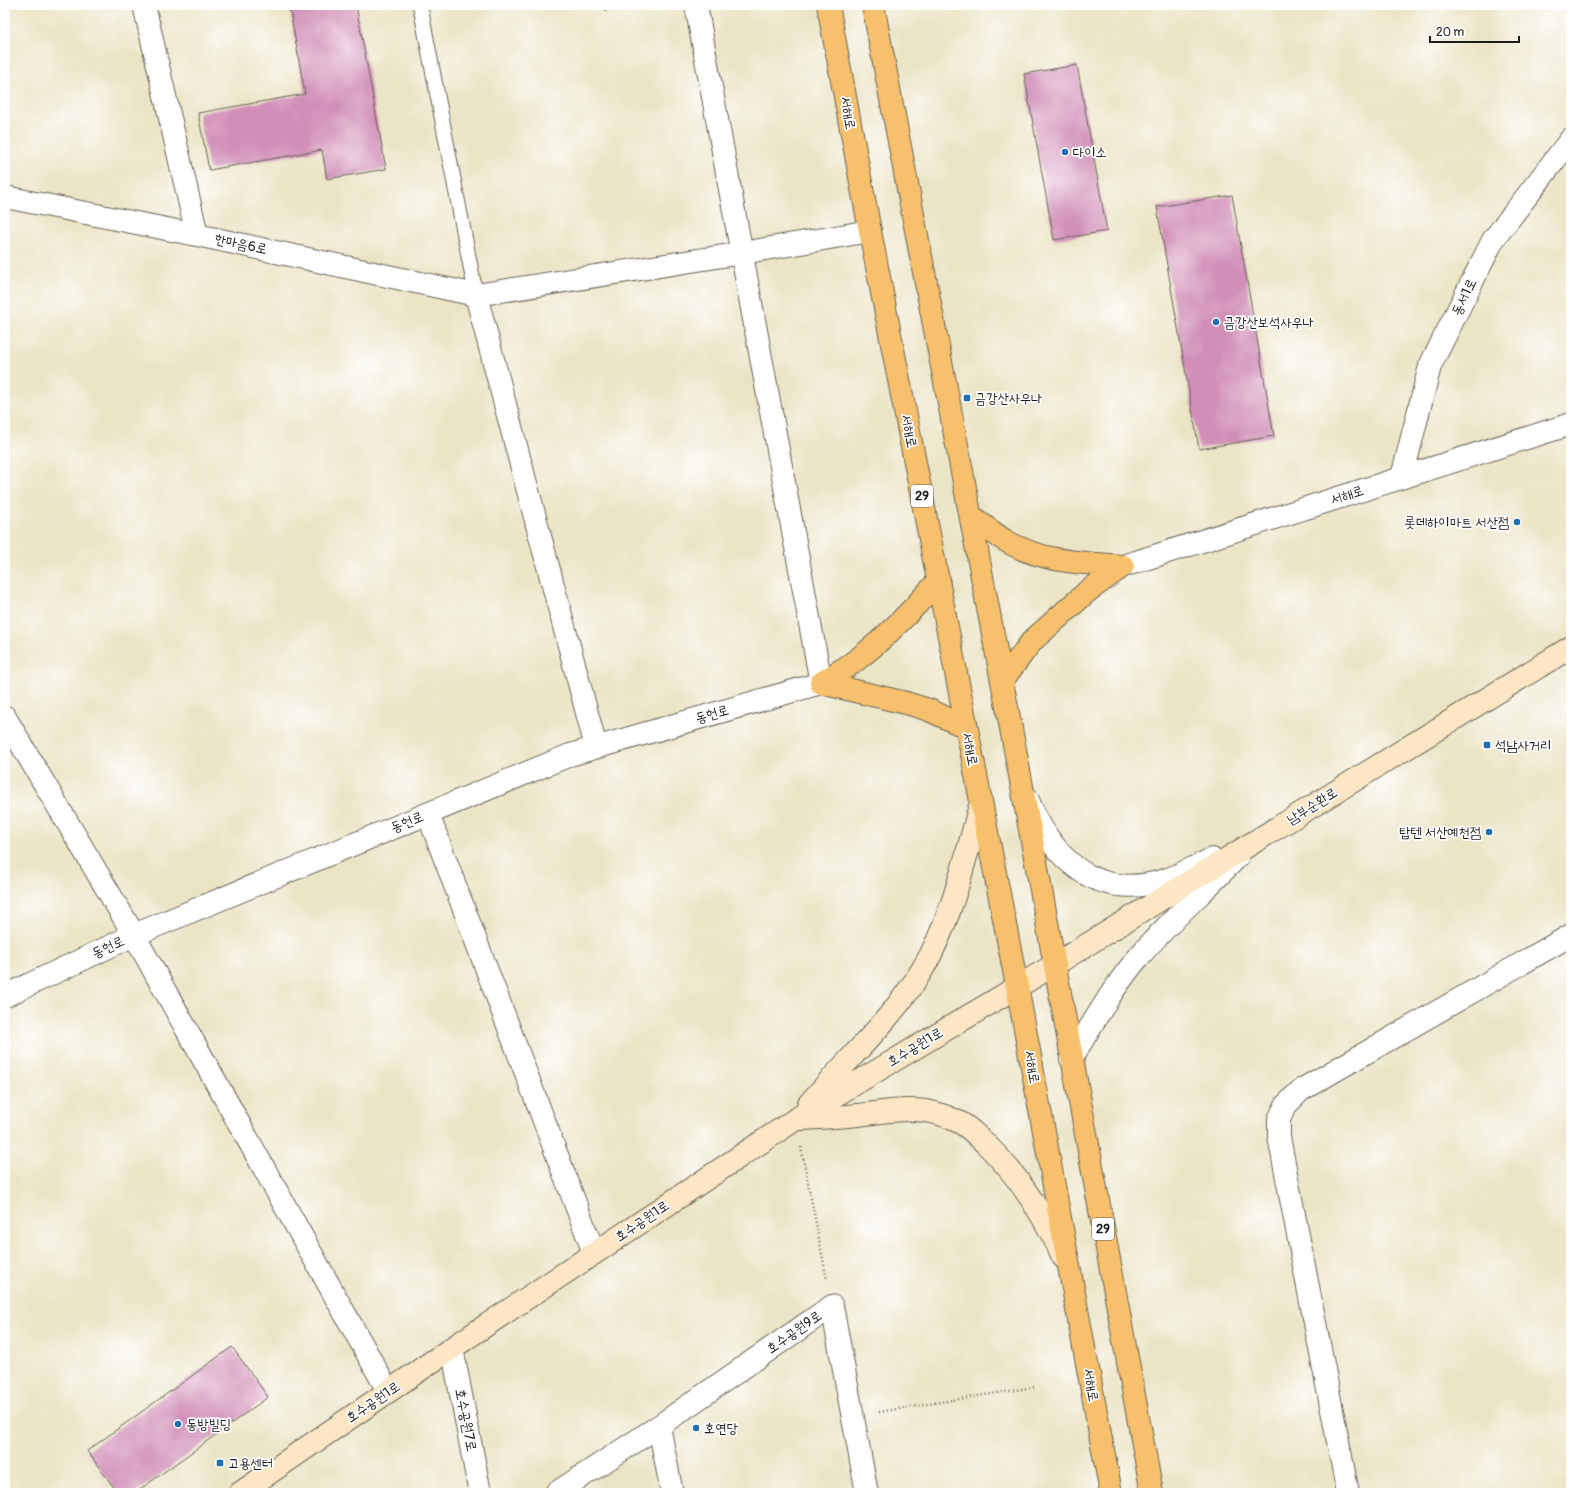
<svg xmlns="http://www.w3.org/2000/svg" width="1576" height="1498" viewBox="0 0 1576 1498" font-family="Pangolin,'Poor Story',sans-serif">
	<rect width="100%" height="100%" fill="#fff"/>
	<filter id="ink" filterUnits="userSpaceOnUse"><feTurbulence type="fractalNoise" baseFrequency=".025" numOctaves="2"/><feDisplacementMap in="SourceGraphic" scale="8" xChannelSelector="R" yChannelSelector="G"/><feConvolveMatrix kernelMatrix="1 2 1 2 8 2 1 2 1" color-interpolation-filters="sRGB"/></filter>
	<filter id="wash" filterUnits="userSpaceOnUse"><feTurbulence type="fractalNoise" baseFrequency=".012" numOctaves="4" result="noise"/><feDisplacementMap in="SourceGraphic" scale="16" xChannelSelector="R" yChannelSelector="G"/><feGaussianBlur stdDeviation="0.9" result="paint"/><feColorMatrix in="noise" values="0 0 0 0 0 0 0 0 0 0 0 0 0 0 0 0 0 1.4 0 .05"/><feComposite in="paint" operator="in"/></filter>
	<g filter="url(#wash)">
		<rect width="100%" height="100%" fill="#ebe4c5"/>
		<g id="blocks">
			<!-- building -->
			<path fill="#d18fb8" d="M289 5H356L386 169 327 179 322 150 209 170 198 113 305 94Z
				M604 5H628L629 6 605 10Z
				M1077 65 1107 231 1054 240 1024 74Z
				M1232 195 1274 436 1199 449 1157 207Z
				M232 1347 268 1397 135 1493H118L87 1451Z"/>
		</g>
	</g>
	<g filter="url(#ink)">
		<use href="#blocks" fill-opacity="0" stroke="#646257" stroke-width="1"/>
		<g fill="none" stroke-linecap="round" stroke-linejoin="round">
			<defs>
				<path id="service" d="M420 5 476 295"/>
				<path id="minor" d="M144 5 197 235
					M5 197 197 235 476 295 742 253 870 231
					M476 295 596 747
					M1402 477 1430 366 1493 240 1571 139
					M1123 566 1571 424
					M5 717 134 935 388 1391
					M428 814 594 1253
					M5 996 134 935 570 755 821 683 696 5
					M452 1348 480 1493
					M659 1426 672 1493
					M556 1493 659 1426 832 1306 867 1493
					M1348 1493 1279 1137V1119L1286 1105 1301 1090 1571 935"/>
				<path id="tertiary" d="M1027 798C1052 858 1095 902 1165 880 1181 875 1196 866 1212 859
					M1071 1059C1092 1025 1111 990 1137 959 1168 922 1205 891 1238 856"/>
				<path id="secondary" d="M808 1105C846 1060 892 1020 922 970 951 923 966 855 981 802
					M801 1119C820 1118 839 1117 858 1115 877 1113 894 1109 913 1110 928 1110 945 1115 959 1122 969 1127 977 1136 985 1143 1019 1176 1044 1215 1063 1257
					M240 1493 452 1348 796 1119 1054 965 1571 647"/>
				<path id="primary" d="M828 5 870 231 1017 986 1111 1493
					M873 5 1021 781 1152 1493
					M971 516C982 524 994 534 1006 541 1042 562 1082 563 1123 566
					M1002 681 1032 641 1088 591 1123 566
					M821 683C832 676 844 669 855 661 886 638 913 609 939 580
					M821 683 906 703 929 710 966 727"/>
			</defs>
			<!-- service casing -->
			<use href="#service" stroke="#646257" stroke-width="16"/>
			<!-- minor casing -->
			<use href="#minor" stroke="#646257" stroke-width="24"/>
			<!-- tertiary casing -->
			<use href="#tertiary" stroke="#646257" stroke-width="24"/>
			<!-- secondary casing -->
			<use href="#secondary" stroke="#646257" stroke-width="24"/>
			<!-- primary casing -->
			<use href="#primary" stroke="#646257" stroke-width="24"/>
			<!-- path -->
			<path stroke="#646257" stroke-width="2.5" stroke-dasharray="1 3" stroke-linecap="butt" d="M801 1147 827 1280
				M879 1412 1034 1387"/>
			<!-- service -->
			<use href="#service" stroke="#fff" stroke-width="14"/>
			<!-- minor -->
			<use href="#minor" stroke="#fff" stroke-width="22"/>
			<!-- tertiary -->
			<use href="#tertiary" stroke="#fff" stroke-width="22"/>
			<!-- secondary -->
			<use href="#secondary" stroke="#fce6c4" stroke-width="22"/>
			<!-- primary -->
			<use href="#primary" stroke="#f7c06c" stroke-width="22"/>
		</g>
	</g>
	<!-- markers -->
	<g fill="#1f6fb2" stroke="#fff" stroke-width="1.5">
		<circle cx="1065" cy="152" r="4"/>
		<circle cx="1216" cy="322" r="4"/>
		<rect x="963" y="394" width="8" height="8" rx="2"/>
		<circle cx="1517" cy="522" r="4"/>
		<rect x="1483" y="741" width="8" height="8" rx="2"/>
		<circle cx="1489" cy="832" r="4"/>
		<circle cx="178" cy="1424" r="4"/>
		<circle cx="696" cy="1428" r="4"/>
		<rect x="216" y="1459" width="8" height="8" rx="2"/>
	</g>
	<g text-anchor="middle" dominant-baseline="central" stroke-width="3.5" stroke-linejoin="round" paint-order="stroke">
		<!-- shield labels -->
		<g fill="#fff" stroke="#606060" stroke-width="1">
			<rect x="911" y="485" width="22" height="22" rx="3"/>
			<rect x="1092" y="1218" width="22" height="22" rx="3"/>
		</g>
		<g font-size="13" font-weight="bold" fill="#1c1c1c">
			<text x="922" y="496">29</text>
			<text x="1103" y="1229">29</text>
		</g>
		<!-- street labels -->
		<g font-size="14" fill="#1c1c1c" stroke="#fff">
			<text transform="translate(848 113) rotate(80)">서해로</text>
			<text transform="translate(241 244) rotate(12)">한마음6로</text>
			<text transform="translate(1464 297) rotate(-64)">동서1로</text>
			<text transform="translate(909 431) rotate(79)">서해로</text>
			<text transform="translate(1347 495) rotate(-18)">서해로</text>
			<text transform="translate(712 714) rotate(-16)">동헌로</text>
			<text transform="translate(970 749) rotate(79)">서해로</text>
			<text transform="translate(1312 806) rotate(-32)">남부순환로</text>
			<text transform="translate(407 822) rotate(-22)">동헌로</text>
			<text transform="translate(108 947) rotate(-25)">동헌로</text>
			<text transform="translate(915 1047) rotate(-31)">호수공원1로</text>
			<text transform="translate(1032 1067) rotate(80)">서해로</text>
			<text transform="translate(642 1221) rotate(-34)">호수공원1로</text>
			<text transform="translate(794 1332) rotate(-35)">호수공원9로</text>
			<text transform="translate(1091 1385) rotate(80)">서해로</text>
			<text transform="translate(373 1402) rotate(-34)">호수공원1로</text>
			<text transform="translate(466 1420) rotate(79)">호수공원7로</text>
		</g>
		<!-- poi labels -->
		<g font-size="14" fill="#1c1c1c" stroke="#fff" text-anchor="start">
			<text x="1073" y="152">다이소</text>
			<text x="1224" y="322">금강산보석사우나</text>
			<text x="975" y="398">금강산사우나</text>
			<text x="1509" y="522" text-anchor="end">롯데하이마트 서산점</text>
			<text x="1495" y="745">석남사거리</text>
			<text x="1481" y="832" text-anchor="end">탑텐 서산예천점</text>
			<text x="186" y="1424">동방빌딩</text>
			<text x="704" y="1428">호연당</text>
			<text x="228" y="1463">고용센터</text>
		</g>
	</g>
	<!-- margin -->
	<rect width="1576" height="1498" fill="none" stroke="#fff" stroke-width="20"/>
	<!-- scale -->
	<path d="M1430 36v6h89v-6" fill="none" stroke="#1c1c1c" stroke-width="2"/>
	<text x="1436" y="36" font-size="12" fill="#1c1c1c" stroke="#ffffff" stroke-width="3" paint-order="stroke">20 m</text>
</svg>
